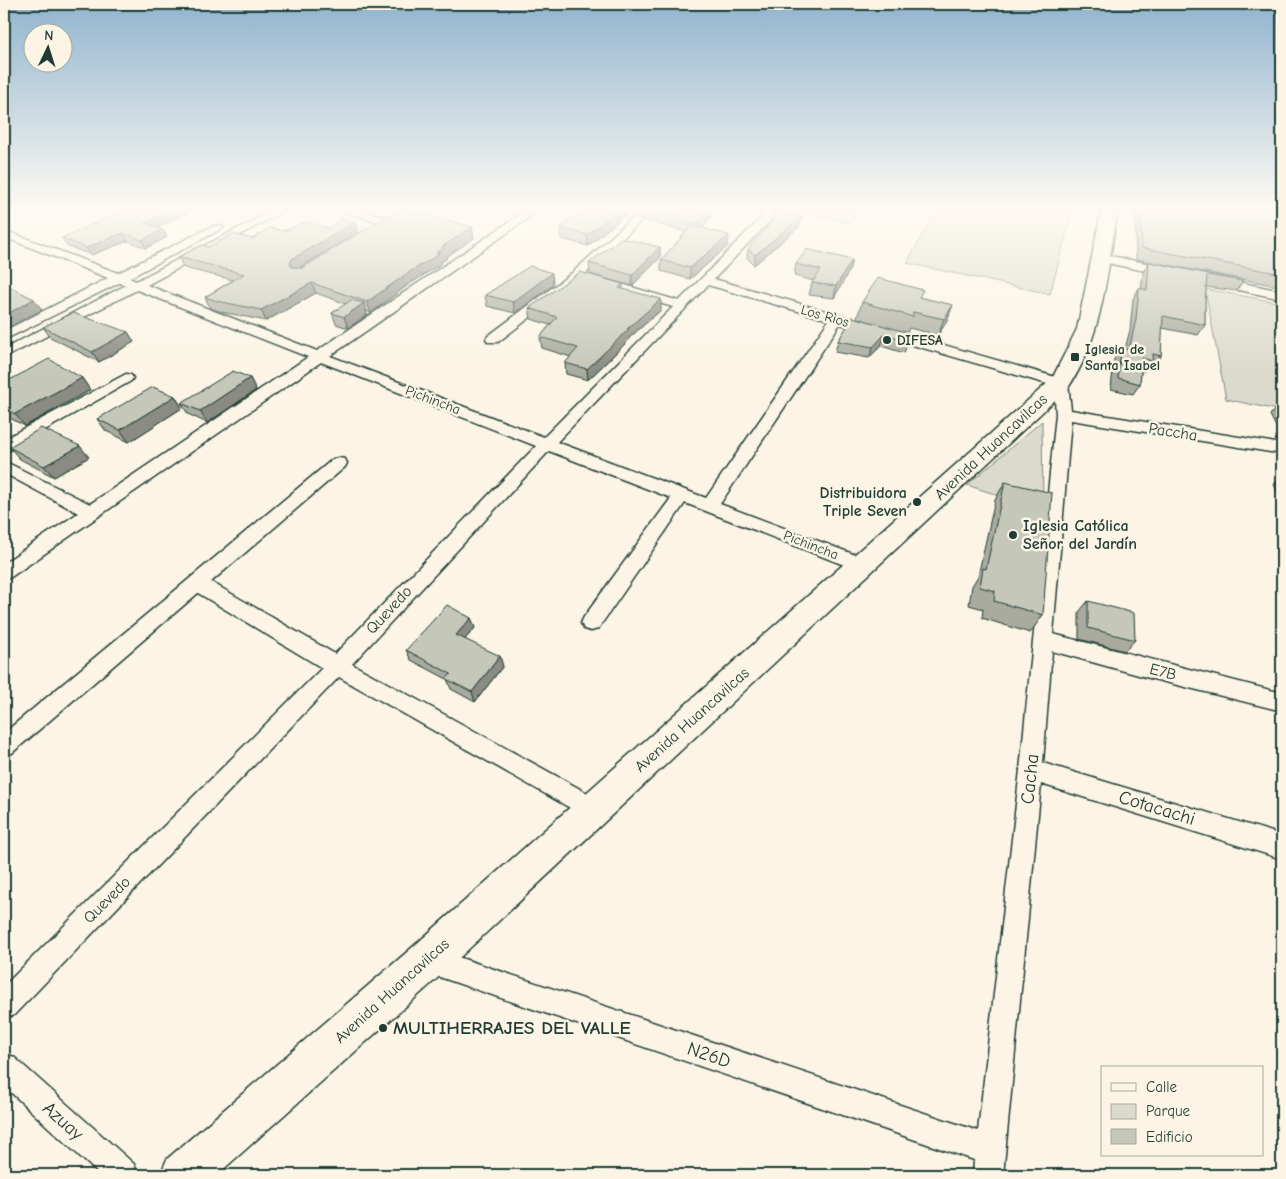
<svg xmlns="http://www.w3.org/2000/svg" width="1286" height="1179" viewBox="0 0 1286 1179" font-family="'Comic Neue',sans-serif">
	<rect width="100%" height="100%" fill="#fcf5e5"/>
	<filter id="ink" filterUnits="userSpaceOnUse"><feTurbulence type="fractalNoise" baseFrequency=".02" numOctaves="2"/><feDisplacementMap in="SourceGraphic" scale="10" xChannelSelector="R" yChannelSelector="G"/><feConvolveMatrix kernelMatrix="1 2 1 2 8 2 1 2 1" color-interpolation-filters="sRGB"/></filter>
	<g filter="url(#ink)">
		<!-- green -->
		<path fill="#dcdacc" stroke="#7e8c80" d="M787 208H863L850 223Z
			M937 208H1073L1050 294 907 263Z
			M1205 289 1282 303V411L1226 399Z
			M1042 421 1043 510 967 485Z"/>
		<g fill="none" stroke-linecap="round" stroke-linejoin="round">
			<defs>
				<path id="street" d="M4 208H18L4 214Z
					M278 208H290L147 285 317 351 530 208H541L540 210 330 356 544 437 673 307 596 285 594 282 596 279H604L679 301 760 219 763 213 752 210 751 208H768L774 211 769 222 714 279 1066 380 1068 383 1071 410 1282 444V454L1071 420 1053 634 1282 693V711L1153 679 1052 651 1043 763 1282 835V859L1041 784 1003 1175H973L974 1160 428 973 419 969 415 960 419 951 428 947 978 1131 1020 770 1056 414 1054 386 840 324 720 504 869 560 872 565 869 570 863 572 857 570 685 503 598 629 591 631 584 629 581 623 584 617 671 498 549 451 352 664 602 801 606 809 602 817 594 820 586 817 339 677 14 1015 4 1019V986L322 668 198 593 12 753 4 756V733L333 459 339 458 345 459 347 463 345 467 211 582 335 654 536 446 321 362 11 577 4 579V563L78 513 4 473V461L90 504 308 357 137 290 4 358V349L126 285 119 283 4 340V331L108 278 4 237V230L118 273 213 226H221L223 228 129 278 136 281ZM708 285 829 320 706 498 557 442Z
					M338 208H353L386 217 403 208H415L384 226 380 225 379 222 339 210Z
					M635 218 639 219 641 221 639 223 580 279 498 342H488L486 339 488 336 572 273 631 219Z
					M1101 254 1170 268 1176 272 1170 276 1097 261 1095 258 1097 255Z
					M1214 277 1282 291V299L1210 284 1208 281Z
					M126 374 131 375 133 378 131 381 10 450 4 451V439Z
					M4 1053 14 1057 134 1164 138 1175H100L4 1086Z"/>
				<path id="secondary" d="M1102 208H1118C1107 269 1104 335 1068 388L442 974 217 1175H160L167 1159 414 946 1052 379 1077 329Z"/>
			</defs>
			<!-- street casing -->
			<use href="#street" stroke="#1f3d34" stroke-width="3"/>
			<!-- secondary casing -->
			<use href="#secondary" stroke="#1f3d34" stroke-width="3"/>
			<!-- street -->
			<use href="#street" fill="#fcf5e5" fill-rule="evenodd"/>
			<!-- secondary -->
			<use href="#secondary" fill="#fcf5e5" fill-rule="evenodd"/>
		</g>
		<!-- wall -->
		<path fill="#a9ab9f" stroke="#1f3d34" d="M583 208H632V209L588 246 562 239 561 228Z
			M1135 208H1282V287L1136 259Z
			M643 210 712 215 702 228 728 246 690 279 661 271V260L686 232 643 220Z
			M191 211 157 227 163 230 167 237 146 248 128 241 91 255 67 246 62 238Z
			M802 216 800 226 754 265 747 258 748 249Z
			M472 227 474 238 446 257V259L441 262V264L408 285 371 313 366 311 367 315 348 328 336 324 332 313 346 304 316 293 266 321 222 312 210 308 205 297 233 280 184 268 178 257 208 247 252 239 284 231 329 228 358 232 300 268H302Z
			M660 247V258L632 286 590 274 589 263Z
			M852 260 849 271 834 298 809 295 812 283 814 281 794 276 796 264Z
			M1149 262 1243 281 1236 291 1206 287 1205 302V325L1198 335 1162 328 1161 356 1154 367 1149 365 1145 371H1141L1140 384 1133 394 1111 389 1114 359 1121 348 1125 349 1130 330 1133 299 1139 288 1141 289 1143 272Z
			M552 273 553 285 515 313 487 306 485 295Z
			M623 284V289L661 310 629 338V340L588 380 566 374 565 363 571 357 542 348 540 337 550 325 531 319 529 308Z
			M920 297 947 321 938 335 909 328 907 333 857 318 862 302Z
			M853 317 908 341 904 353 881 346 869 358 835 352 838 341Z
			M43 327 128 332 134 342 99 362 50 337Z
			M82 378 90 390 25 426 4 415V383Z
			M250 378 256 390 207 423 188 414 181 403Z
			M175 396 182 408 129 442 106 431 97 419Z
			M1280 403H1282V439L1270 415Z
			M9 447 89 457 54 477 20 459Z
			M1282 476V505L1274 484Z
			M1005 482 1043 615 1030 633 982 618 983 609 969 605 972 586 978 576 995 500Z
			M1088 601 1135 640 1125 651 1079 639V612Z
			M471 618 475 628 465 639 503 666 475 702 451 689 447 679 411 660 406 650Z"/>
		<!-- shaded-wall -->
		<path fill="#8a8b82" stroke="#1f3d34" d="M180 208H189L191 211 150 231 145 223Z
			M621 208H632V209L588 246 587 235Z
			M710 208H713L712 215 697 235V224Z
			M802 216 800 226 754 265 755 255Z
			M355 222 358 232 296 270 294 275 290 264 292 259Z
			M472 227 474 238 446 257V259L441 262V264L408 285 371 313 367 302 436 253 442 247Z
			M163 230 167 237 146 248 142 240Z
			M123 233 128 241 91 255 86 248Z
			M729 235 728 246 690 279V268Z
			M4 239 10 247 4 250Z
			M660 247V258L632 286V275Z
			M852 260 849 271 834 298 836 286Z
			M552 273 553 285 515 313 513 302Z
			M312 283 316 293 266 321 261 310Z
			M34 299 42 310 4 330V316Z
			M661 299V310L629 338V340L588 380 587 369 627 329Z
			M364 303 367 315 348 328 344 317Z
			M953 305 947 321 938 335 944 319Z
			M128 332 134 342 99 362 92 352Z
			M885 334 881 346 869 358 873 347Z
			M82 378 90 390 25 426 15 414Z
			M250 378 256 390 207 423 200 411Z
			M175 396 182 408 129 442 120 430Z
			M80 446 89 457 54 477 44 466Z
			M471 618 475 628 460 645 456 635Z
			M500 656 503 666 475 702 472 692Z"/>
		<!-- building -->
		<path fill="#c5c7b9" stroke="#1f3d34" d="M129 208H180L145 223 163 230 142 240 123 233 86 248 62 238Z
			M400 208 472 227 442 247 444 248 436 253 439 254 405 275 367 302 312 283 261 310 217 301 205 297 244 274 178 257 202 245 208 247 233 234 252 239 270 228 284 231 305 222 329 228 342 218 355 222 292 259 290 264 292 267 302 268Z
			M583 208H621L587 235 561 228Z
			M644 208H710L697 224 643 210Z
			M1140 208H1282V274L1142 248Z
			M780 212 802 216 755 255 748 249Z
			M692 226 729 235 690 268 661 260Z
			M621 238 660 247 632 275 589 263Z
			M807 249 852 260 836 286 812 283 821 270 796 264Z
			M1149 262 1243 281 1207 275 1205 302V325L1163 316 1161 356 1153 354 1152 361 1142 358 1140 384 1118 378 1121 348 1129 350 1136 319 1139 288 1147 290Z
			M530 266 552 273 513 302 485 295Z
			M580 272 623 284 619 288 661 299 627 329H629L587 369 565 363 578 348 540 337 557 317 529 308Z
			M878 278 923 290 919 297 953 305 944 319 913 312V317L862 302Z
			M4 284 34 299 4 316Z
			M351 300 364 303 344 317 332 313Z
			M73 313 128 332 92 352 43 327Z
			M853 317 909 333 908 341 885 334 873 347 838 341Z
			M49 359 82 378 15 414 4 408V383Z
			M233 371 250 378 200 411 181 403Z
			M153 387 175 396 120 430 97 419Z
			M41 428 80 446 44 466 9 447Z
			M1005 482 1052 493 1043 615 994 601 995 591 980 587 983 568 986 569Z
			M1088 601 1134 613 1135 640 1088 628Z
			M447 605 471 618 456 635 500 656 472 692 446 679 451 674 406 650Z"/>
	</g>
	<!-- sky -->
	<linearGradient id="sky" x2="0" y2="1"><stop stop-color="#91b4ce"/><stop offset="0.56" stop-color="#fefaf3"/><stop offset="1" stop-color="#fefaf3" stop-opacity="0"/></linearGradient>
	<rect width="1286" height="373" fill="url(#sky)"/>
	<!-- markers -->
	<g fill="#1f3d34" stroke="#fcf5e5" stroke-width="2">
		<circle cx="887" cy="340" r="5"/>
		<rect x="1070" y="352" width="10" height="10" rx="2.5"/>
		<circle cx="917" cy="502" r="5"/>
		<circle cx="1013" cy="535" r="5"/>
		<circle cx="383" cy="1028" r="5"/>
	</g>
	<g text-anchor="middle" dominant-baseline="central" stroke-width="5" stroke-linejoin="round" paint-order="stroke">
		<!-- far-street labels -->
		<g font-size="14" fill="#1f3d34" stroke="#fcf5e5">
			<text transform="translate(825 316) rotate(16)">Los Rìos</text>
			<text transform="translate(433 400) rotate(21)">Pichincha</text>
			<text transform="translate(811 545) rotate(21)">Pichincha</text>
		</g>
		<!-- far-poi labels -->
		<g font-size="14" font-weight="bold" fill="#1f3d34" stroke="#fcf5e5" text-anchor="start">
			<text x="897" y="340">DIFESA</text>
			<text x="1085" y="349">Iglesia de<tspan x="1085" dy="16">Santa Isabel</tspan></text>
		</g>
		<!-- street labels -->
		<g font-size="16" fill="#1f3d34" stroke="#fcf5e5">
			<text transform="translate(1173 432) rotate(9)">Paccha</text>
			<text transform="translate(991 447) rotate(-43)">Avenida Huancavilcas</text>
			<text transform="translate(389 610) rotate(-47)">Quevedo</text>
			<text transform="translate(1163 672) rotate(14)">E7B</text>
			<text transform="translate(692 720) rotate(-42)">Avenida Huancavilcas</text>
			<text transform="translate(107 900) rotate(-45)">Quevedo</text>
			<text transform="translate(392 991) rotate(-42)">Avenida Huancavilcas</text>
		</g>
		<!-- poi labels -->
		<g font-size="16" font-weight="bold" fill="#1f3d34" stroke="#fcf5e5" text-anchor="end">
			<text x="907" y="493">Distribuidora<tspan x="907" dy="18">Triple Seven</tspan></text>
			<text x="1023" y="526" text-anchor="start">Iglesia Católica<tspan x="1023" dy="18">Señor del Jardín</tspan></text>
		</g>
		<!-- near-street labels -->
		<g font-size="19" fill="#1f3d34" stroke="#fcf5e5">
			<text transform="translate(1030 779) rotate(-84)">Cacha</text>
			<text transform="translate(1157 808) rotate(17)">Cotacachi</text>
			<text transform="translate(709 1055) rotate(19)">N26D</text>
			<text transform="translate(63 1121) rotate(42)">Azuay</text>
		</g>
		<!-- near-poi labels -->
		<g font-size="19" font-weight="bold" fill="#1f3d34" stroke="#fcf5e5" text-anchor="start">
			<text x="393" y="1028">MULTIHERRAJES DEL VALLE</text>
		</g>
	</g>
	<!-- margin -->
	<rect width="1286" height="1179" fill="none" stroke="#fcf5e5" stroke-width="20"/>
	<rect x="10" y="10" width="1266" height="1159" fill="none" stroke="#1f3d34" stroke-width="2" filter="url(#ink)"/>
	<!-- legend -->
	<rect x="1101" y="1066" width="162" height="90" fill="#fcf5e5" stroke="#a4ab9e"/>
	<rect x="1111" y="1083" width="25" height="8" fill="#fcf5e5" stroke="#a4ab9e"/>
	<text x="1146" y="1092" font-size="15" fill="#1f3d34">Calle</text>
	<rect x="1111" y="1104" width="25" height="15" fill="#dcdacc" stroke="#a4ab9e"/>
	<text x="1146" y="1116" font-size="15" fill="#1f3d34">Parque</text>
	<rect x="1111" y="1129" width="25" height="15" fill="#c5c7b9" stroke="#a4ab9e"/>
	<text x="1146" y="1142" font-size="15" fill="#1f3d34">Edificio</text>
	<!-- north arrow -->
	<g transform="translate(48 48) rotate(4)"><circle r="24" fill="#fcf5e5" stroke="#a4ab9e"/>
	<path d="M0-4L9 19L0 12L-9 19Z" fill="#1f3d34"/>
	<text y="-8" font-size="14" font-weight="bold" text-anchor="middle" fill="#1f3d34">N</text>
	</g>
</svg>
